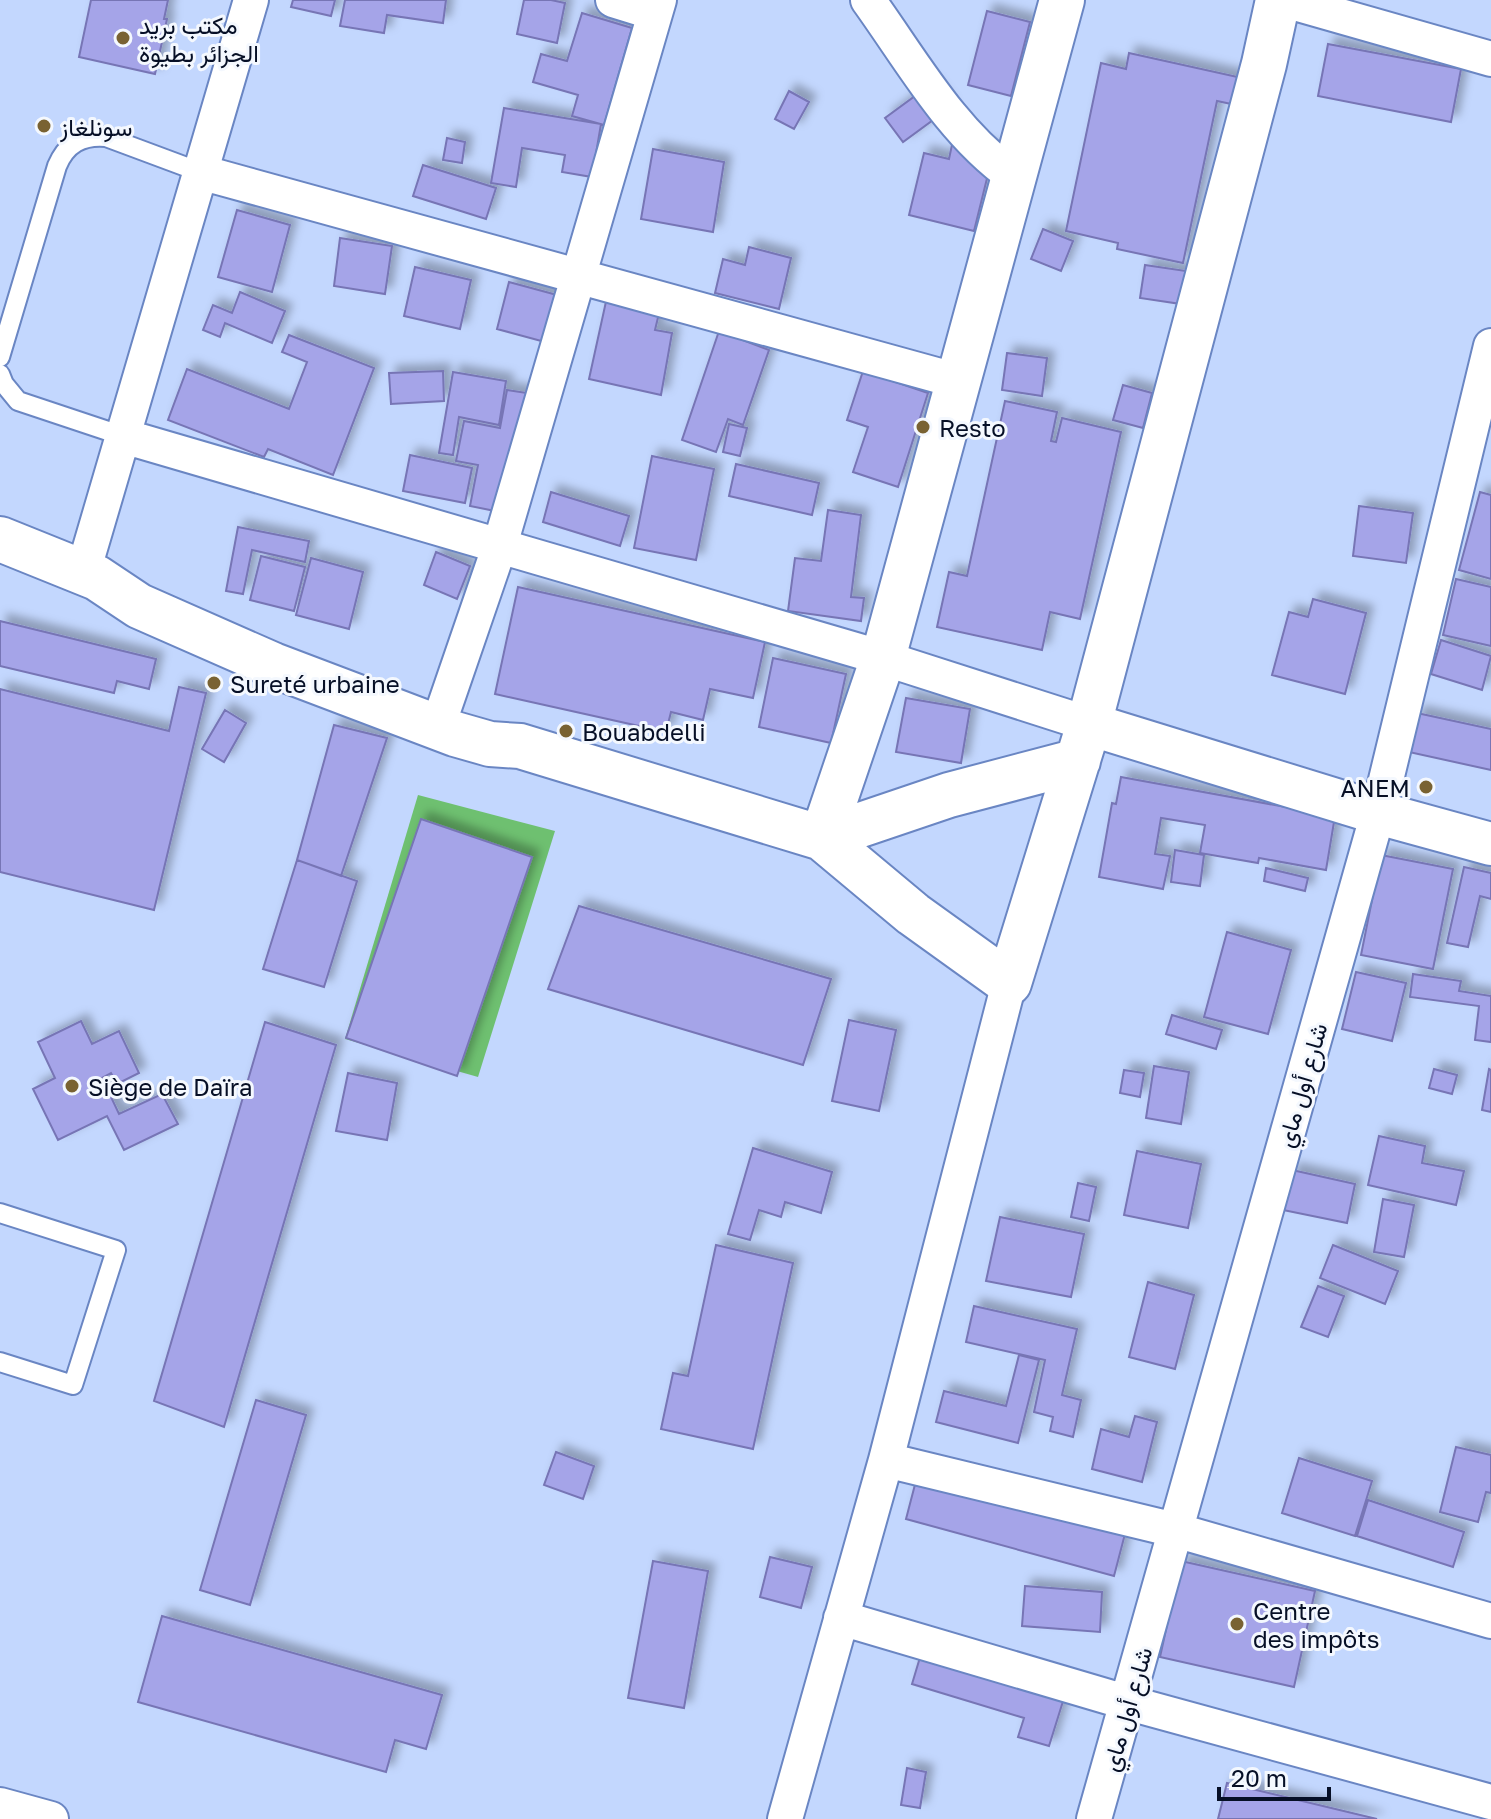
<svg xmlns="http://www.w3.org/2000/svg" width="1491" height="1819" viewBox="0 0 1491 1819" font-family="'Golos Text',Vazirmatn,sans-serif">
	<defs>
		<filter id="shadow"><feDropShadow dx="7" dy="-7" stdDeviation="4" flood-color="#0004"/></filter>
	</defs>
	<rect width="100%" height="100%" fill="#c3d7fe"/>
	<!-- green -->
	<path fill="#6ec070" d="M418 795 555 831 478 1077 345 1039Z"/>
	<!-- building -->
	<path fill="#a5a4e8" stroke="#7775b5" stroke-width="2" filter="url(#shadow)" d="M91 0H168L164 19H167L155 74 79 57Z
		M293 0H335L331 16 291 7Z
		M345 0H446L443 23 387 15 384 33 340 26Z
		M524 0H551L565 3 557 43 517 34Z
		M987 11 1030 22 1011 96 968 85Z
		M582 13 632 28 604 125 572 116 578 95 533 82 541 54 567 61Z
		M1328 44 1461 69 1451 122 1318 96Z
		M1129 53 1242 78 1236 105 1217 101 1183 263 1117 249 1118 243 1066 231 1101 63 1126 69Z
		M930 85 948 109 903 142 885 118Z
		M789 91 809 102 794 129 775 119Z
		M504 108 601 124 592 177 562 172 565 155 522 148 516 187 491 183Z
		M447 138 465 142 462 163 443 160Z
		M953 140 994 150 974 231 909 215 924 153 949 159Z
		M653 149 724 162 713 232 641 219Z
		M423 165 496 188 486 219 413 196Z
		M237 210 290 225 272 292 218 277Z
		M1043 229 1073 241 1061 271 1031 259Z
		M340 238 392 246 385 294 334 286Z
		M749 247 791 258 779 309 715 293 723 259 745 265Z
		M1145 265 1186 271 1181 304 1140 298Z
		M415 267 471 280 460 329 404 316Z
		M509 282 557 295 545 342 497 329Z
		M240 292 285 311 272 343 225 323 220 337 203 330 213 305 232 313Z
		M607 297 660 309 655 330 672 333 661 395 589 379Z
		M719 331 769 350 743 425 728 419 716 452 682 440Z
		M289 335 374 368 333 475 268 449 264 457 168 420 187 369 289 409 307 362 282 352Z
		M1007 353 1047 358 1042 396 1002 390Z
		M443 371 444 401 391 404 389 373Z
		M863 371 928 393 898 487 853 472 868 427 847 420Z
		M453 372 506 381 499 425 459 417 453 455 439 453Z
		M1123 385 1152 393 1143 428 1113 420Z
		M507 390 527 393 505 513 470 506 478 465 456 461 464 421 500 428Z
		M1005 401 1057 412 1051 441 1056 442 1062 418 1121 432 1080 619 1050 612 1042 650 937 627 949 572 967 576Z
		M729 424 747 428 740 456 723 452Z
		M410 455 472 468 465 503 403 491Z
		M652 456 714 469 696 560 634 548Z
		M736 464 819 483 812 515 729 496Z
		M551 492 629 516 620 546 543 522Z
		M1480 492 1491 495V579L1459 570Z
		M1359 506 1413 513 1406 563 1353 556Z
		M828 510 861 515 851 597 864 598 861 621 788 611 795 558 821 561Z
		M238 527 309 541 305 562 252 550 243 594 226 591Z
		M436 552 470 566 457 599 424 585Z
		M261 556 305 567 294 611 250 600Z
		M311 558 363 572 349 629 296 615Z
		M1456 579 1491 587V646L1443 635Z
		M518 587 765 642 753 698 710 689 703 720 671 712 666 732 495 694Z
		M1313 599 1366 613 1345 694 1272 675 1289 612 1308 617Z
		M0 621 156 659 149 689 117 681 114 693 0 666Z
		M1441 640 1491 656 1482 690 1431 674Z
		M773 658 846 674 831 743 759 727Z
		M179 687 206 693 154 910 0 872V689L169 731Z
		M906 698 970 709 961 763 896 752Z
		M225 710 246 723 224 762 202 749Z
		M1417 713 1491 729V770L1409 752Z
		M334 725 387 738 341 876 297 860Z
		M1121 777 1335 816 1326 870 1259 858 1258 863 1200 853 1205 825 1161 818 1155 854 1170 856 1163 889 1099 877 1112 803 1116 804Z
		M421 819 532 857 457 1076 346 1038Z
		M1175 850 1204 855 1200 886 1171 882Z
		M1381 855 1453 869 1433 969 1361 955Z
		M297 860 357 881 324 987 263 969Z
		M1464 867 1491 873V899L1480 896 1468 947 1447 943Z
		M1266 868 1308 878 1305 891 1264 881Z
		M579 906 831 979 803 1065 548 989Z
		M1227 932 1291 950 1268 1034 1204 1017Z
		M1356 972 1406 983 1392 1041 1342 1029Z
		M1413 974 1461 981 1459 991 1491 996V1042L1475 1040 1479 1006 1410 997Z
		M1172 1015 1222 1030 1216 1049 1166 1034Z
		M849 1020 896 1030 879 1111 832 1101Z
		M81 1021 92 1044 119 1031 139 1073 117 1084 111 1073 102 1078 119 1114 162 1094 178 1124 124 1150 107 1116 58 1140 33 1089 55 1078 38 1042Z
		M265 1022 336 1045 224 1427 154 1401Z
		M1154 1066 1189 1072 1181 1124 1146 1118Z
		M1434 1069 1457 1075 1452 1094 1429 1088Z
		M1489 1069 1491 1070V1112L1482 1110Z
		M1124 1070 1144 1073 1140 1097 1120 1093Z
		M348 1073 397 1083 387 1140 336 1131Z
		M1379 1136 1425 1146 1422 1163 1464 1171 1456 1205 1368 1185Z
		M753 1148 832 1172 821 1213 785 1202 781 1217 759 1210 750 1240 728 1234Z
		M1137 1151 1201 1164 1188 1228 1124 1215Z
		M1292 1170 1355 1184 1347 1223 1283 1210Z
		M1078 1183 1096 1187 1089 1221 1071 1217Z
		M1383 1199 1414 1205 1404 1257 1374 1252Z
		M1000 1217 1084 1234 1071 1297 986 1281Z
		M716 1245 793 1263 753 1449 661 1429 673 1373 688 1376Z
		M1333 1245 1398 1271 1385 1304 1320 1278Z
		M1148 1282 1194 1295 1175 1369 1129 1357Z
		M1318 1286 1344 1296 1328 1337 1301 1327Z
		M974 1306 1077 1329 1062 1395 1081 1400 1073 1437 1050 1431 1053 1417 1034 1412 1045 1360 966 1342Z
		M1019 1355 1039 1360 1018 1443 936 1422 944 1391 1006 1406Z
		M256 1400 306 1415 250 1605 200 1590Z
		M1135 1416 1157 1422 1142 1482 1092 1469 1101 1429 1129 1437Z
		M1456 1447 1491 1455V1493L1486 1492 1478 1522 1440 1512Z
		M556 1452 594 1466 583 1499 544 1485Z
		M1299 1458 1372 1481 1355 1536 1282 1513Z
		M918 1473 1126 1530 1114 1576 906 1519Z
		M1368 1500 1464 1532 1453 1567 1357 1536Z
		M770 1557 812 1567 801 1608 760 1597Z
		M653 1561 708 1571 684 1708 628 1698Z
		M1181 1561 1315 1591 1294 1687 1160 1657Z
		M1025 1586 1102 1592 1100 1632 1022 1626Z
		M162 1616 442 1695 426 1749 395 1740 386 1772 138 1702Z
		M921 1654 1064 1698 1049 1746 1018 1737 1024 1718 912 1684Z
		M907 1768 926 1772 920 1808 901 1805Z
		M1227 1783 1377 1819H1218Z"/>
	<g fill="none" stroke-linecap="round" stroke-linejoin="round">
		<defs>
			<path id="service" d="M0 357 57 166C66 144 82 135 106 137L200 172
				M0 374 4 384 18 401 123 436
				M0 1213 116 1250 73 1385 0 1362"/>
			<path id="minor" d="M613 0 655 13
				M868 0C912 61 951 132 1013 176
				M1284 0 1491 59
				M200 172 958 381
				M123 436 883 658 1089 724
				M83 572 251 0
				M444 708 500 545 659 0
				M886 1460 1175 1530 1491 1621
				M841 1618 1129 1703 1491 1802
				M0 1805 51 1819
				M785 1819 886 1460 1009 983
				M1094 1819 1378 813 1491 346"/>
			<path id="tertiary" d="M1089 724 1378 813 1491 844"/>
			<path id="secondary" d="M0 539 97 578 139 606 273 665 455 734 490 744 520 746 822 838 913 914 1009 983 1089 724 1264 64 1278 0
				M822 838 883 658 1062 0
				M822 838 949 795 1078 761"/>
		</defs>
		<!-- service casing -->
		<use href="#service" stroke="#6a86c3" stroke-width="22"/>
		<!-- minor casing -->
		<use href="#minor" stroke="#6a86c3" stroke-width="38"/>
		<!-- tertiary casing -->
		<use href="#tertiary" stroke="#6a86c3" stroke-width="46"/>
		<!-- secondary casing -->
		<use href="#secondary" stroke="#6a86c3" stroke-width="48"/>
		<!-- service -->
		<use href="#service" stroke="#fff" stroke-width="18"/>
		<!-- minor -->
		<use href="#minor" stroke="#fff" stroke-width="34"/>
		<!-- tertiary -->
		<use href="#tertiary" stroke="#fff" stroke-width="42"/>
		<!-- secondary -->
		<use href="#secondary" stroke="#fff" stroke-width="44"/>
	</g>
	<!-- markers -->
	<g fill="#796232" stroke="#f4f8fe" stroke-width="3">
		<circle cx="123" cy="38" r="8"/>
		<circle cx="44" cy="126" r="8"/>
		<circle cx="923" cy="427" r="8"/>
		<circle cx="214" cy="683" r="8"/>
		<circle cx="566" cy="731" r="8"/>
		<circle cx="1426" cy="787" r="8"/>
		<circle cx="72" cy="1086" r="8"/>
		<circle cx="1237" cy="1624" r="8"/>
	</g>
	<g text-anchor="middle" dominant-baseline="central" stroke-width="6" stroke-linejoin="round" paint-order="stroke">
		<!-- poi labels -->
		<g font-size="24" fill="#060f26" stroke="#f4f8fe" text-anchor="start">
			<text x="139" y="24">مكتب بريد<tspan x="139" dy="28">الجزائر بطيوة</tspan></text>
			<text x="60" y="126">سونلغاز</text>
			<text x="939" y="427">Resto</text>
			<text x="230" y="683">Sureté urbaine</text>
			<text x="582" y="731">Bouabdelli</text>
			<text x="1410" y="787" text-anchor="end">ANEM</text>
			<text x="88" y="1086">Siège de Daïra</text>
			<text x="1253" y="1610">Centre<tspan x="1253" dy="28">des impôts</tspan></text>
		</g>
		<!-- street labels -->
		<g font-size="24" fill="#060f26" stroke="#f4f8fe">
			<text transform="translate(1301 1085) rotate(-74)">شارع أول ماي</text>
			<text transform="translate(1126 1709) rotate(-74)">شارع أول ماي</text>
		</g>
	</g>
	<!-- scale -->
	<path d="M1219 1787v12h110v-12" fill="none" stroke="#060f26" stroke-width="4"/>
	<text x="1231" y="1787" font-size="24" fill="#060f26" stroke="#f4f8fe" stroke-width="6" paint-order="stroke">20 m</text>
</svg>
